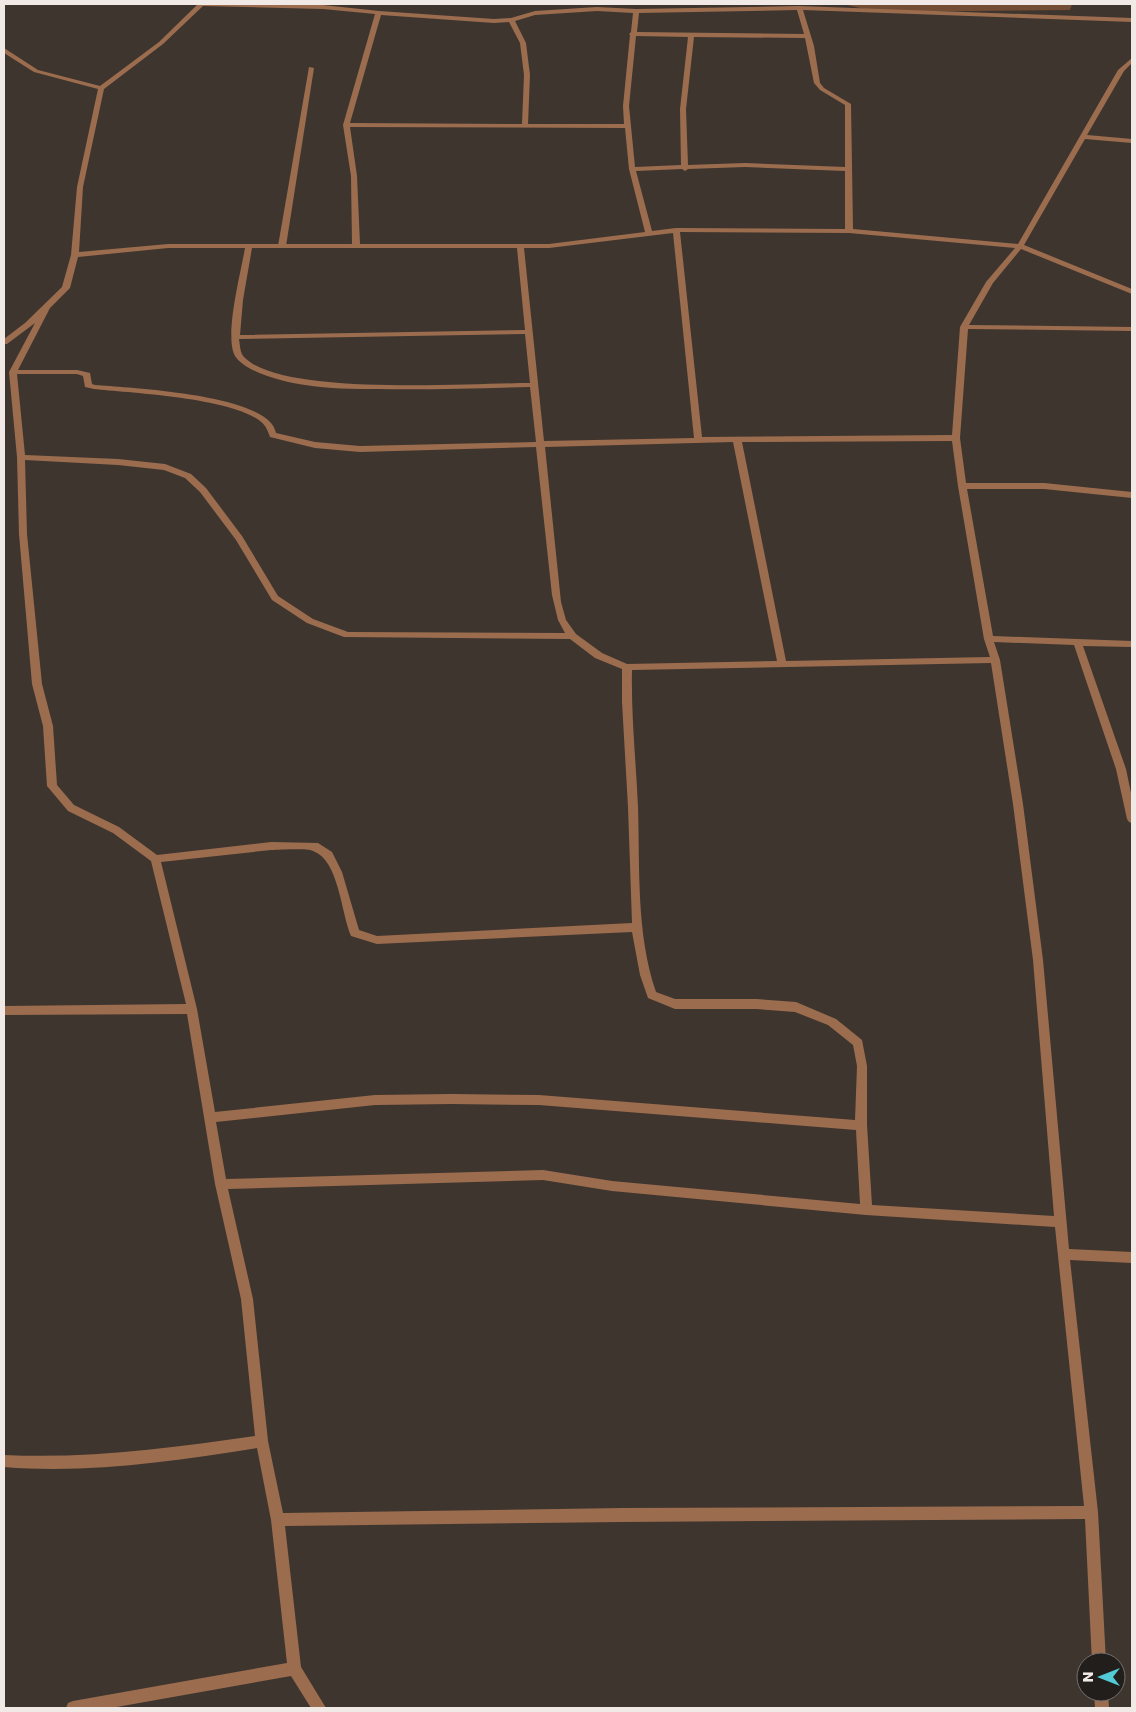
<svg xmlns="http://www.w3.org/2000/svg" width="1136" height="1712" viewBox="0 0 1136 1712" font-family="Poppins,sans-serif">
	<rect width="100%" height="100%" fill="#3f352f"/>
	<!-- green -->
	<path fill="#734d34" d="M843 4H1072L1070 10 877 12Z"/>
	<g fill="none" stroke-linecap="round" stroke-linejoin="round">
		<!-- lane -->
		<path fill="#9b6d4e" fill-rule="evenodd" d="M309 67 314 68 286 246 282 248 278 246Z"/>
		<!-- street -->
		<path fill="#9b6d4e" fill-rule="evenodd" d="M198 4 323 5 379 11 494 19 511 18 535 11 597 7 636 9 799 6 1132 18V22L803 10 814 46 820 83 824 88 851 104 853 229 1018 244 1118 70 1132 58V63L1124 71 1087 135 1132 139V143L1085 139 1024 245 1132 289V294L1021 249 993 283 969 325 1132 327V331L968 329 960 438 966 483H1044L1132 492V498L1044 489H967L993 636 1132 641V647L1083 646 1126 769 1132 798V823L1129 822 1127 819 1116 769 1074 645 994 642 1000 660 1023 804 1043 960 1069 1249 1132 1252V1263L1070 1260 1098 1512 1106 1662H1092L1085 1519 622 1522 285 1526 301 1667 326 1708H311L291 1676 111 1708H66L68 1703 73 1701 287 1663 271 1520 257 1448C173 1461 89 1474 4 1467V1455C89 1459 171 1448 255 1436L241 1299 215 1184 187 1014 4 1015V1006L186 1004 151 861 113 833 68 811 47 786 43 726 32 684 19 534 17 457 9 372 35 323 7 344H4V339L25 323 62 287 71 255 77 187 98 89 34 72 4 53V48L38 70 100 86 159 42ZM203 6 323 9 375 14 343 125 351 176 352 244H168L79 252 83 187 104 89 163 44ZM797 10 804 34 637 32 639 13ZM597 11 633 13 631 32 629 34 630 35 623 106 624 124H528L530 75 526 43 515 21 535 15ZM381 15 494 23 509 22 520 43 524 75 522 124 350 123ZM636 36 688 37 680 109 681 165 635 167 629 106ZM694 37 805 38 814 83 820 90 845 105V167L745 163 688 165 686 109ZM350 127 625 128 629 169 645 232 549 244H360L357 176ZM745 167 845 171V229L676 228 652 231 636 171 682 169 685 171 688 169ZM680 232 849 233 1015 248 986 282 960 327 952 435 702 437ZM673 233 694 438 544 441 524 248H549ZM168 248H245C241 272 225 332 234 354 242 372 287 383 305 385 329 389 354 389 378 389 429 390 480 388 530 387L536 442 360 446 315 442 276 433C275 430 274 426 271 423 246 394 134 388 95 385L92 384 90 373 77 370H18L50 308 70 288 78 257ZM252 248H517L525 330 240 335 243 300ZM525 334 530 383C473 383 282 397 244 357 240 353 240 345 239 339ZM17 374H77L83 376 85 387 94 389C130 393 244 398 265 426 267 429 269 434 270 437L315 448 360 452 536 447 552 595 558 620 565 633 348 632 313 619 278 596 242 536 206 488 191 474 165 464 118 459 25 455ZM952 441 958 486 984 639 990 657 786 661 742 442ZM733 442 777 661 627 664 602 653 576 634 566 620 561 602 545 447ZM25 460 118 465 164 470 185 478 200 492 236 540 272 600 307 623 344 637 570 639 595 658 622 669V702L628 807 632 923 377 936 359 930 342 872 332 852 318 843 271 842 157 855 119 827 74 805 57 785 53 726 42 684 27 534ZM991 663 1013 804 1033 960 1054 1216 872 1205 867 1125V1066L862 1040 836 1019 796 1002 756 999H675L656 992C636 933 640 870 638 807 636 762 631 716 632 670ZM271 850C280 850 306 848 313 851 339 860 341 913 351 936L377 944 632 932 640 975 648 998 675 1009H756L795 1012 828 1025 853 1045 857 1066 855 1120 539 1095 451 1094 375 1095 215 1112 197 1009 161 862ZM451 1104 539 1105 856 1130 860 1204 612 1181 543 1170 226 1179 216 1122 375 1105ZM543 1180 612 1191 866 1215 1055 1227 1084 1506 622 1508 283 1513 268 1441 253 1299 228 1189Z
			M1094 1692H1108L1109 1708H1095Z"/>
	</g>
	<!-- border -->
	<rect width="1136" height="1712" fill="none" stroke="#f0e9e5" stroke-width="10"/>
	<!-- north arrow -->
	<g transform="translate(1101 1677) rotate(270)"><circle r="24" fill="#221e1b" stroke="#746f6c"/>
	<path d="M0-4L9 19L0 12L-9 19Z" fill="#52cbd7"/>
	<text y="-8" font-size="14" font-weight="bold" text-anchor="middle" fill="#f0e9e5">N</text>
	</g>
</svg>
